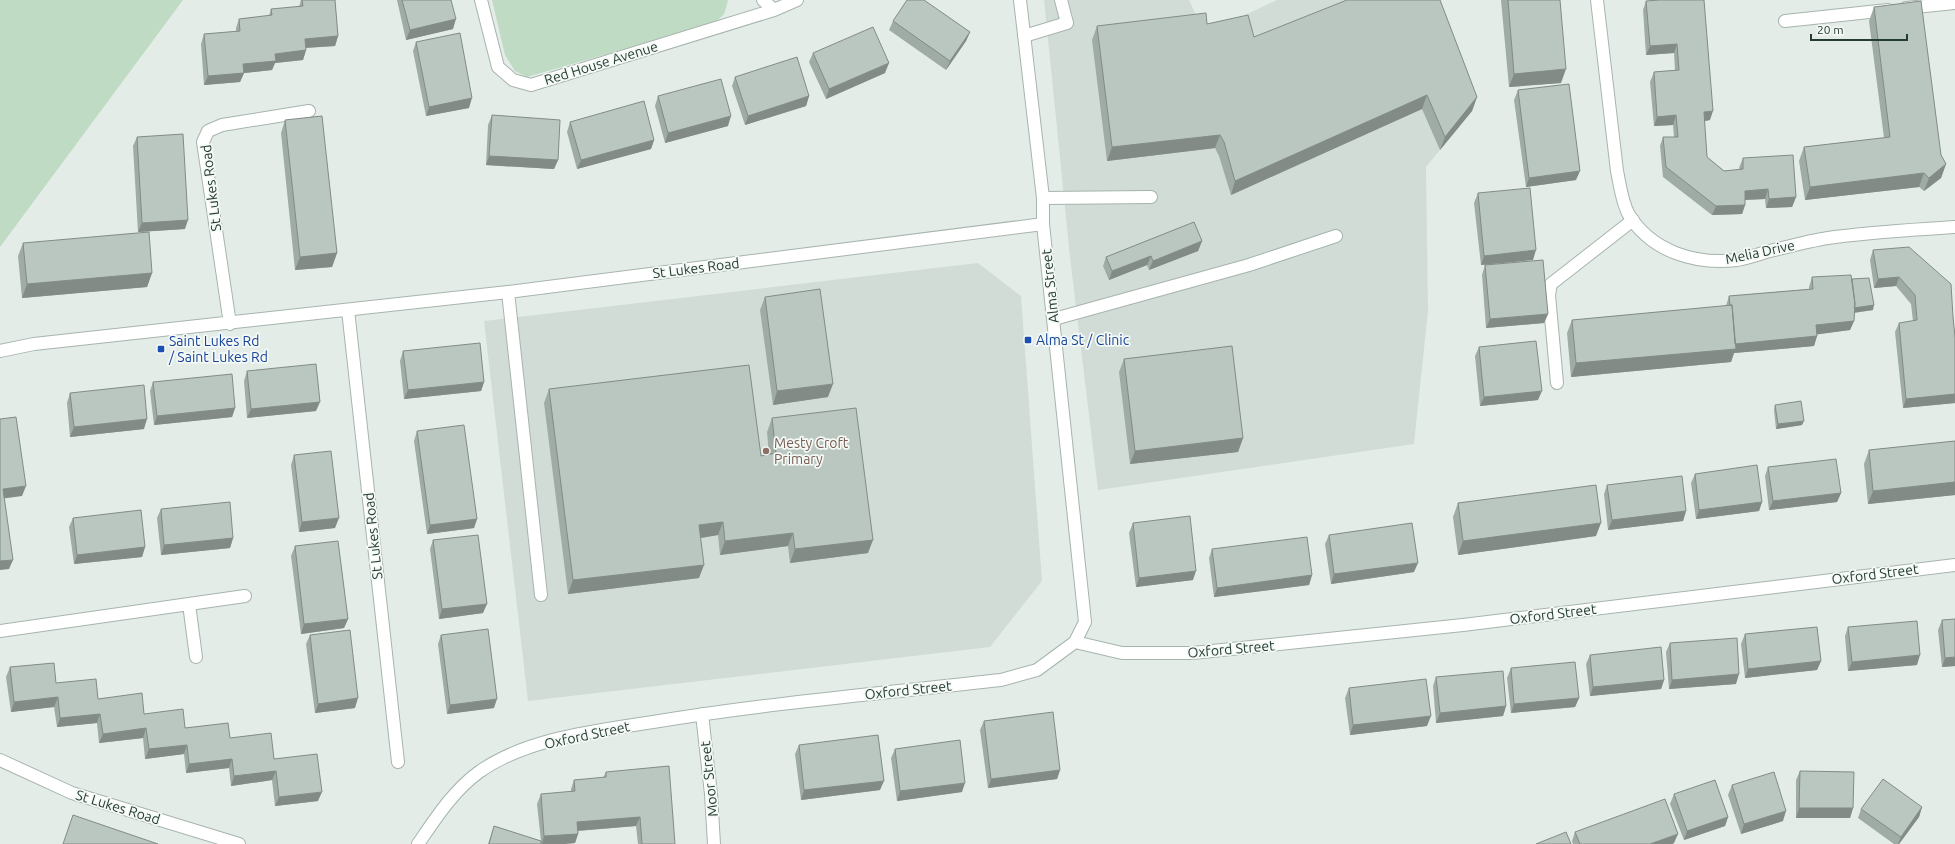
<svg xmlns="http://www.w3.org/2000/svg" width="1955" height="844" viewBox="0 0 1955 844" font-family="Ubuntu,sans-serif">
	<rect width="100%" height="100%" fill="#e4ece8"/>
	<!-- built -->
	<path fill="#d2dcd6" d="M1044 0H1189L1205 34 1277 0H1430L1472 111 1426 167 1428 311 1414 444 1098 490 1070 257Z
		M978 263 1021 296 1042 581 990 647 528 701 484 321Z"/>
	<!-- green -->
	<path fill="#bfdbc3" d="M0 0H183L0 247Z
		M492 0H727L728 1 724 14 715 23 527 77 515 71 505 55Z"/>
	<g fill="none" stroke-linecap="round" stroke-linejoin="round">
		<defs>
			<path id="minor" d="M481 0 498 67 513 80 531 85 774 10 797 0
				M763 0 774 10
				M1597 0 1617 171C1620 185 1622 203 1629 215 1652 252 1696 265 1737 260 1747 258 1757 255 1766 252 1787 247 1808 241 1828 238 1870 232 1913 230 1955 227
				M1906 8 1955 3
				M1785 21 1888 10
				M1024 36 1067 23 1061 0
				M1043 198 1151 197
				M508 292 541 595
				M348 310 398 762
				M1054 319 1249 265 1336 236
				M230 324 203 142 208 131 222 125 309 111
				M0 351 34 344 508 292 1043 224
				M1557 383 1549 295 1551 284 1633 220
				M189 604 245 596
				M0 631 189 604 196 657
				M1075 642 1122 653H1193L1463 625 1955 565
				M702 714 711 794 714 844
				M0 760 72 793 239 844
				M418 844C436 818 453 791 479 772 527 738 596 731 653 722 768 703 885 693 1001 680L1037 670 1075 642 1085 622 1043 224V198L1020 0"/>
		</defs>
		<!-- minor casing -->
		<use href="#minor" stroke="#a7b4ae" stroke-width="14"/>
		<!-- minor -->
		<use href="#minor" stroke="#fff" stroke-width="12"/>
	</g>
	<!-- wall -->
	<path fill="#9faba5" d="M301 0H335L338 36 335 46 306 48V50L303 60 275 63 272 70 244 73 240 82 204 85 201 44 204 34 236 32V28L239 19 269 16 271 9 299 7Z
		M397 0H451L453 29 406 40Z
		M1501 0H1560L1561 83 1509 87Z
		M1659 0 1710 120 1704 121 1707 157 1724 171 1740 170 1739 168 1743 158 1796 197 1792 207 1766 208 1765 199 1745 200V205L1742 214 1712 215 1663 177 1660 146 1663 137H1674L1673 125 1654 126 1650 82 1654 72 1675 70 1674 53 1646 55 1643 10 1646 1Z
		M1874 7 1941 155 1946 164 1941 178 1924 191 1919 187 1805 200 1799 161 1804 147 1884 138 1869 21Z
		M893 21 970 32 966 41 946 70 889 30Z
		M1207 24 1254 37 1477 97 1472 111 1440 150 1422 109 1231 195 1219 156 1215 148 1107 161 1092 40 1097 26Z
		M416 42 469 108 426 116 413 51Z
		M813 53 885 73 826 99 809 62Z
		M735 77 809 96 806 106 745 125 732 86Z
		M1518 90 1576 180 1526 187 1514 100Z
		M658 96 728 126 665 143 655 106Z
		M492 115 558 160 554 169 486 165 488 125Z
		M285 120 337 253 332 267 295 270 281 133Z
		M570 122 654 140 651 149 577 169 567 132Z
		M137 137 185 229 138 232 133 146Z
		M1478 193 1533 260 1481 265 1474 203Z
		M1202 241 1198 251 1149 270 1147 265 1109 280 1103 266 1106 257Z
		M23 243 152 273 147 287 22 298 18 256Z
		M1873 250 1953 317 1955 337V403L1903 408 1895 332 1899 323 1913 321 1911 304 1896 286 1874 288 1870 260Z
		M1485 265 1548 314 1544 323 1486 328 1482 275Z
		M1812 277 1852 279 1873 310 1854 313V321L1850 330 1817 334V336L1814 346 1734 353 1731 362 1571 377 1567 333 1572 320 1726 306 1729 296 1809 289V287Z
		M765 297 828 397 773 405 760 310Z
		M1479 347 1538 400 1480 406 1475 356Z
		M403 351 484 382 481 391 404 399 400 361Z
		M1124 359 1243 438 1238 452 1130 464 1119 372Z
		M247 371 316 411 247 418 244 381Z
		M153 382 235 408 232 417 154 425 150 391Z
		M549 389 761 456 769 454 767 432 772 418 868 553 790 563 788 546 720 555 718 535 701 538 699 578 568 594 544 403Z
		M70 393 144 429 70 437 67 403Z
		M1775 405 1802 425 1776 429 1774 410Z
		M417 431 477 519 474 528 427 534 414 441Z
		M1955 441V495L1868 504 1864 464 1869 450Z
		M294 455 335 528 299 532 291 465Z
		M1768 467 1841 493 1837 502 1769 510 1765 476Z
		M1695 474 1762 502 1759 511 1696 519 1691 483Z
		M1607 485 1686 511 1683 521 1608 530 1604 494Z
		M1458 503 1596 536 1458 555 1453 517Z
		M161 509 233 538 230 548 161 555 157 518Z
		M73 518 145 547 142 557 74 564 69 527Z
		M1133 523 1193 580 1136 587 1129 533Z
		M1329 535 1414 572 1331 584 1325 544Z
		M433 540 483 613 439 619 430 549Z
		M295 546 348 619 344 628 301 634 291 556Z
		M1212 549 1312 575 1309 585 1214 597 1209 558Z
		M1942 620 1955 666 1942 667 1938 630Z
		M1848 627 1917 665 1848 671 1845 636Z
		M1745 634 1821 661 1817 670 1745 678 1741 644Z
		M310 635 355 708 315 713 306 644Z
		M441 635 494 708 447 714 438 644Z
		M1670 643 1736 684 1669 689 1666 652Z
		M1590 655 1664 680 1661 689 1590 696 1586 664Z
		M10 667 98 699 144 714 185 728 230 738 274 759 318 801 275 806 272 780 231 786 229 768 186 773 184 754 145 759 143 738 99 743 97 723 57 727 54 707 11 712 6 677Z
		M1511 668 1579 698 1575 707 1511 713 1507 678Z
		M1436 677 1506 706 1503 716 1436 723 1433 686Z
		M1349 688 1427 726 1350 735 1345 698Z
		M984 721 1060 770 1057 779 988 788 980 730Z
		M799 745 880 790 801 800 795 754Z
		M895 749 962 792 897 801 891 758Z
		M1800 771 1853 808 1850 818H1796V780Z
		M606 772 675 844H638L636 826 578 831V834L575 843 564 844H488L494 826 541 841 537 804 541 794 571 792V789L574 780 603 778Z
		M1732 785 1783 821 1741 834 1728 795Z
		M1674 794 1728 817 1725 826 1684 840 1670 804Z
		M1922 807 1919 817 1899 844H1894L1858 818 1861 809Z
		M1575 832 1674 843 1672 844H1573L1572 841Z"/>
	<!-- shaded-wall -->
	<path fill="#828b86" d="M456 19 453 29 406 40 410 30Z
		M970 32 966 41 946 70 950 61Z
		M338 36 335 46 302 48 305 39Z
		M1677 44 1674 53 1646 55 1650 46Z
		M306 50 303 60 275 63 272 70 244 73 240 82 204 85 208 76 275 54Z
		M889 63 885 73 826 99 829 89Z
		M1566 69 1561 83 1509 87 1514 74Z
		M1427 95 1422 109 1231 195 1235 181Z
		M809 96 806 106 745 125 748 116Z
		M1477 97 1472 111 1440 150 1445 137Z
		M472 98 469 108 426 116 429 107Z
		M1713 111 1710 120 1700 122 1704 112Z
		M1676 115 1673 125 1654 126 1657 117Z
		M731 116 728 126 665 143 668 133Z
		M1220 135 1215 148 1107 161 1112 147Z
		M654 140 651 149 577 169 581 160Z
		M489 156 558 160 554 169 486 165Z
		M1946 164 1941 178 1924 191 1929 178Z
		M1580 171 1576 180 1526 187 1529 178Z
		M1924 173 1919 187 1805 200 1810 187Z
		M1768 189 1765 199 1741 200 1745 191Z
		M1796 197 1792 207 1766 208 1769 199Z
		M1745 205 1742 214 1712 215 1716 206Z
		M188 220 185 229 138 232 142 223Z
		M1202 241 1198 251 1149 270 1153 261Z
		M1536 250 1533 260 1481 265 1484 256Z
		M337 253 332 267 295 270 300 257Z
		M1151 256 1147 265 1109 280 1112 271Z
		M152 273 147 287 22 298 27 284Z
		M1899 277 1896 286 1874 288 1878 279Z
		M1874 305 1873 310 1851 313 1853 308Z
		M1548 314 1544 323 1486 328 1490 319Z
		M1854 321 1850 330 1813 335 1816 325Z
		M1817 336 1814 346 1734 353 1731 362 1571 377 1576 363 1733 344Z
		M484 382 481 391 404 399 408 390Z
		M833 384 828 397 773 405 777 391Z
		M1542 391 1538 400 1480 406 1484 397Z
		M1955 394V403L1903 408 1906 399Z
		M320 402 316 411 247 418 251 409Z
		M235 408 232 417 154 425 157 416Z
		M147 419 144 429 70 437 74 427Z
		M1804 421 1802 425 1776 429 1778 424Z
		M1243 438 1238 452 1130 464 1135 451Z
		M1955 482V495L1868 504 1873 491Z
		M26 486 22 496 0 499 3 489Z
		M1841 493 1837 502 1769 510 1773 501Z
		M1762 502 1759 511 1696 519 1699 510Z
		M1686 511 1683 521 1608 530 1612 520Z
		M339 518 335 528 299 532 302 522Z
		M477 519 474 528 427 534 430 525Z
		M723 522 718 535 694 539 699 525Z
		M1601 523 1596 536 1458 555 1463 541Z
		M793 533 788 546 720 555 725 541Z
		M233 538 230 548 161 555 164 545Z
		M873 540 868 553 790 563 795 549Z
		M145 547 142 557 74 564 77 555Z
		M13 560 9 569 0 570V561Z
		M1418 563 1414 572 1331 584 1334 574Z
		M704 565 699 578 568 594 573 580Z
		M1196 571 1193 580 1136 587 1139 578Z
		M1312 575 1309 585 1214 597 1217 588Z
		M487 604 483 613 439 619 442 609Z
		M348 619 344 628 301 634 304 624Z
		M1920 655 1917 665 1848 671 1852 662Z
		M1955 657V666L1942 667 1945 658Z
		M1821 661 1817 670 1745 678 1748 669Z
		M1739 674 1736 684 1669 689 1672 680Z
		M1664 680 1661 689 1590 696 1593 687Z
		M58 697 54 707 11 712 14 702Z
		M358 698 355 708 315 713 318 704Z
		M1579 698 1575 707 1511 713 1514 704Z
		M497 699 494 708 447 714 450 705Z
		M1506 706 1503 716 1436 723 1440 713Z
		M100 714 97 723 57 727 60 718Z
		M1431 716 1427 726 1350 735 1353 725Z
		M146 728 143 738 99 743 103 734Z
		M187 745 184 754 145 759 149 749Z
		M232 759 229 768 186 773 189 764Z
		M1060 770 1057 779 988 788 991 779Z
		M276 771 272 780 231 786 234 776Z
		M884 781 880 790 801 800 804 790Z
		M965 783 962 792 897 801 900 791Z
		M322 792 318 801 275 806 279 797Z
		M1922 807 1919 817 1899 844H1898L1901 837Z
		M1799 808H1853L1850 818H1796Z
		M1786 811 1783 821 1741 834 1744 824Z
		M640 817 636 826 574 831 577 822Z
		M1728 817 1725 826 1684 840 1687 831Z
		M578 834 575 843 564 844H542L544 836Z
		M1678 834 1674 843 1672 844H1650Z"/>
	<!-- building -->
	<path fill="#b9c7c0" stroke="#828b86" d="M302 0H335L338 36 305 39 306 50 275 54 276 61 243 64 244 73 208 76 204 34 240 31 239 19 272 15 271 9 303 6Z
		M402 0H451L456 19 410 30Z
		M907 0H924L970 32 950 61 893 21Z
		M1347 0H1440L1477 97 1445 137 1427 95 1235 181 1224 142 1220 135 1112 147 1097 26 1206 13 1207 24 1248 15 1254 37Z
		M1508 0H1560L1566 69 1514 74Z
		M1659 0H1704L1713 111 1704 112 1707 157 1724 171 1743 169V158L1793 155 1796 197 1769 199 1768 189 1745 191V205L1716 206 1666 167 1663 137H1678L1676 115 1657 117 1654 72 1679 70 1677 44 1650 46 1646 1Z
		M1921 1 1941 155 1946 164 1929 178 1924 173 1810 187 1804 147 1890 137 1874 7Z
		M873 27 889 63 829 89 813 53Z
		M460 33 472 98 429 107 416 42Z
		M797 57 809 96 748 116 735 77Z
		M721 79 731 116 668 133 658 96Z
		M1569 84 1580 171 1529 178 1518 90Z
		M644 101 654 140 581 160 570 122Z
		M492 115 560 120 558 160 489 156Z
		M322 116 337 253 300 257 285 120Z
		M183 134 188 220 142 223 137 137Z
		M1530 188 1536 250 1484 256 1478 193Z
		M1194 222 1202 241 1153 261 1151 256 1112 271 1106 257Z
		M149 232 152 273 27 284 23 243Z
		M1909 247 1951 284 1953 317 1955 337V394L1906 399 1899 323 1917 320 1915 295 1899 277 1878 279 1873 250Z
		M1543 260 1548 314 1490 319 1485 265Z
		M1851 275 1855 304 1854 321 1816 325 1817 336 1735 344 1732 305H1730L1729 296 1813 289 1812 277Z
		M1869 278 1874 305 1854 308 1855 304 1852 279Z
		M820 289 833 384 777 391 765 297Z
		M1732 305 1736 349 1576 363 1572 320Z
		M1536 341 1542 391 1484 397 1479 347Z
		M480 343 484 382 408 390 403 351Z
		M1232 346 1243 438 1135 451 1124 359Z
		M316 364 320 402 251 409 247 371Z
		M749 365 761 456 776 453 772 418 856 408 873 540 795 549 793 533 725 541 723 522 699 525 704 565 573 580 549 389Z
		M232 374 235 408 157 416 153 382Z
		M144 385 147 419 74 427 70 393Z
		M1801 401 1804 421 1778 424 1775 405Z
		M16 417 26 486 3 489 13 560 0 561V419Z
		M464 425 477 519 430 525 417 431Z
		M1955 441V482L1873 491 1869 450Z
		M331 451 339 518 302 522 294 455Z
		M1836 459 1841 493 1773 501 1768 467Z
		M1757 465 1762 502 1699 510 1695 474Z
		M1682 476 1686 511 1612 520 1607 485Z
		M1596 485 1601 523 1463 541 1458 503Z
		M230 502 233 538 164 545 161 509Z
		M141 510 145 547 77 555 73 518Z
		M1190 516 1196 571 1139 578 1133 523Z
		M1412 523 1418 563 1334 574 1329 535Z
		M478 535 487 604 442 609 433 540Z
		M1307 537 1312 575 1217 588 1212 549Z
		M338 541 348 619 304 624 295 546Z
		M1955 619V657L1945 658 1942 620Z
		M1917 621 1920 655 1852 662 1848 627Z
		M1817 627 1821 661 1748 669 1745 634Z
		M488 629 497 699 450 705 441 635Z
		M350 630 358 698 318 704 310 635Z
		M1737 638 1739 674 1672 680 1670 643Z
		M1661 647 1664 680 1593 687 1590 655Z
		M1575 662 1579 698 1514 704 1511 668Z
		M54 663 56 683 96 679 98 699 142 693 144 714 183 709 185 728 228 723 230 738 271 733 274 759 317 754 322 792 279 797 276 771 234 776 232 759 189 764 187 745 149 749 146 728 103 734 100 714 60 718 58 697 14 702 10 667Z
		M1503 671 1506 706 1440 713 1436 677Z
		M1426 679 1431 716 1353 725 1349 688Z
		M1053 712 1060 770 991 779 984 721Z
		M878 735 884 781 804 790 799 745Z
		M960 740 965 783 900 791 895 749Z
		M669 766 675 844H642L640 817 577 822 578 834 544 836 541 794 575 791 574 780 606 777V772Z
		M1800 771 1854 772 1853 808H1799Z
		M1774 772 1786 811 1744 824 1732 785Z
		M1883 779 1922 807 1901 837 1861 809Z
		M1715 780 1728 817 1687 831 1674 794Z
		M1665 799 1678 834 1650 844H1580L1575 832Z
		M73 815 158 844H63Z
		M494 826 541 841V844H489Z
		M1566 832 1571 844H1536Z"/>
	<!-- markers -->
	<g fill="#1a4fb4" stroke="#f4f9f6" stroke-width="1.5">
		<rect x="1024" y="336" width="8" height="8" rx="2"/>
		<rect x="157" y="345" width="8" height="8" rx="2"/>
	</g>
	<circle fill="#8d6e63" stroke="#f4f9f6" stroke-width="1.5" cx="766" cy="451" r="4"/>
	<g text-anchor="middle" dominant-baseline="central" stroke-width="3.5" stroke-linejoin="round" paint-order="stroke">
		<!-- street labels -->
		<g font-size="14" fill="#253c33" stroke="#f4f9f6">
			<text transform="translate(601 63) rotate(-17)">Red House Avenue</text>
			<text transform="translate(211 188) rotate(-97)">St Lukes Road</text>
			<text transform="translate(1760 252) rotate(-12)">Melia Drive</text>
			<text transform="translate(696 268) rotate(-7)">St Lukes Road</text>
			<text transform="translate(1050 286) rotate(-96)">Alma Street</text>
			<text transform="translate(373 536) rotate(-96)">St Lukes Road</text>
			<text transform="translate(1875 574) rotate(-7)">Oxford Street</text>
			<text transform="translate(1553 614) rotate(-7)">Oxford Street</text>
			<text transform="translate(1231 649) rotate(-5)">Oxford Street</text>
			<text transform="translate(908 690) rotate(-6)">Oxford Street</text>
			<text transform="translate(587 735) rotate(-12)">Oxford Street</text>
			<text transform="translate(709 779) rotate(-96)">Moor Street</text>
			<text transform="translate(118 807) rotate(17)">St Lukes Road</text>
		</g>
		<!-- transit labels -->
		<g font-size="14" fill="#164399" stroke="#f4f9f6" text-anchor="start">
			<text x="1036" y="340">Alma St / Clinic</text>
			<text x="169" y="341">Saint Lukes Rd<tspan x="169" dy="16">/ Saint Lukes Rd</tspan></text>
		</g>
		<!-- education labels -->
		<g font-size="14" fill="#785e54" stroke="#f4f9f6" text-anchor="start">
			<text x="774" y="443">Mesty Croft<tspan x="774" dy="16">Primary</tspan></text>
		</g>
	</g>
	<!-- scale -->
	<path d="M1811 34v6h96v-6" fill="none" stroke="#253c33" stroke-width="2"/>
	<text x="1817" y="34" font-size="12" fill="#253c33" stroke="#f4f9f6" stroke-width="3" paint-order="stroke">20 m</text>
</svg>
